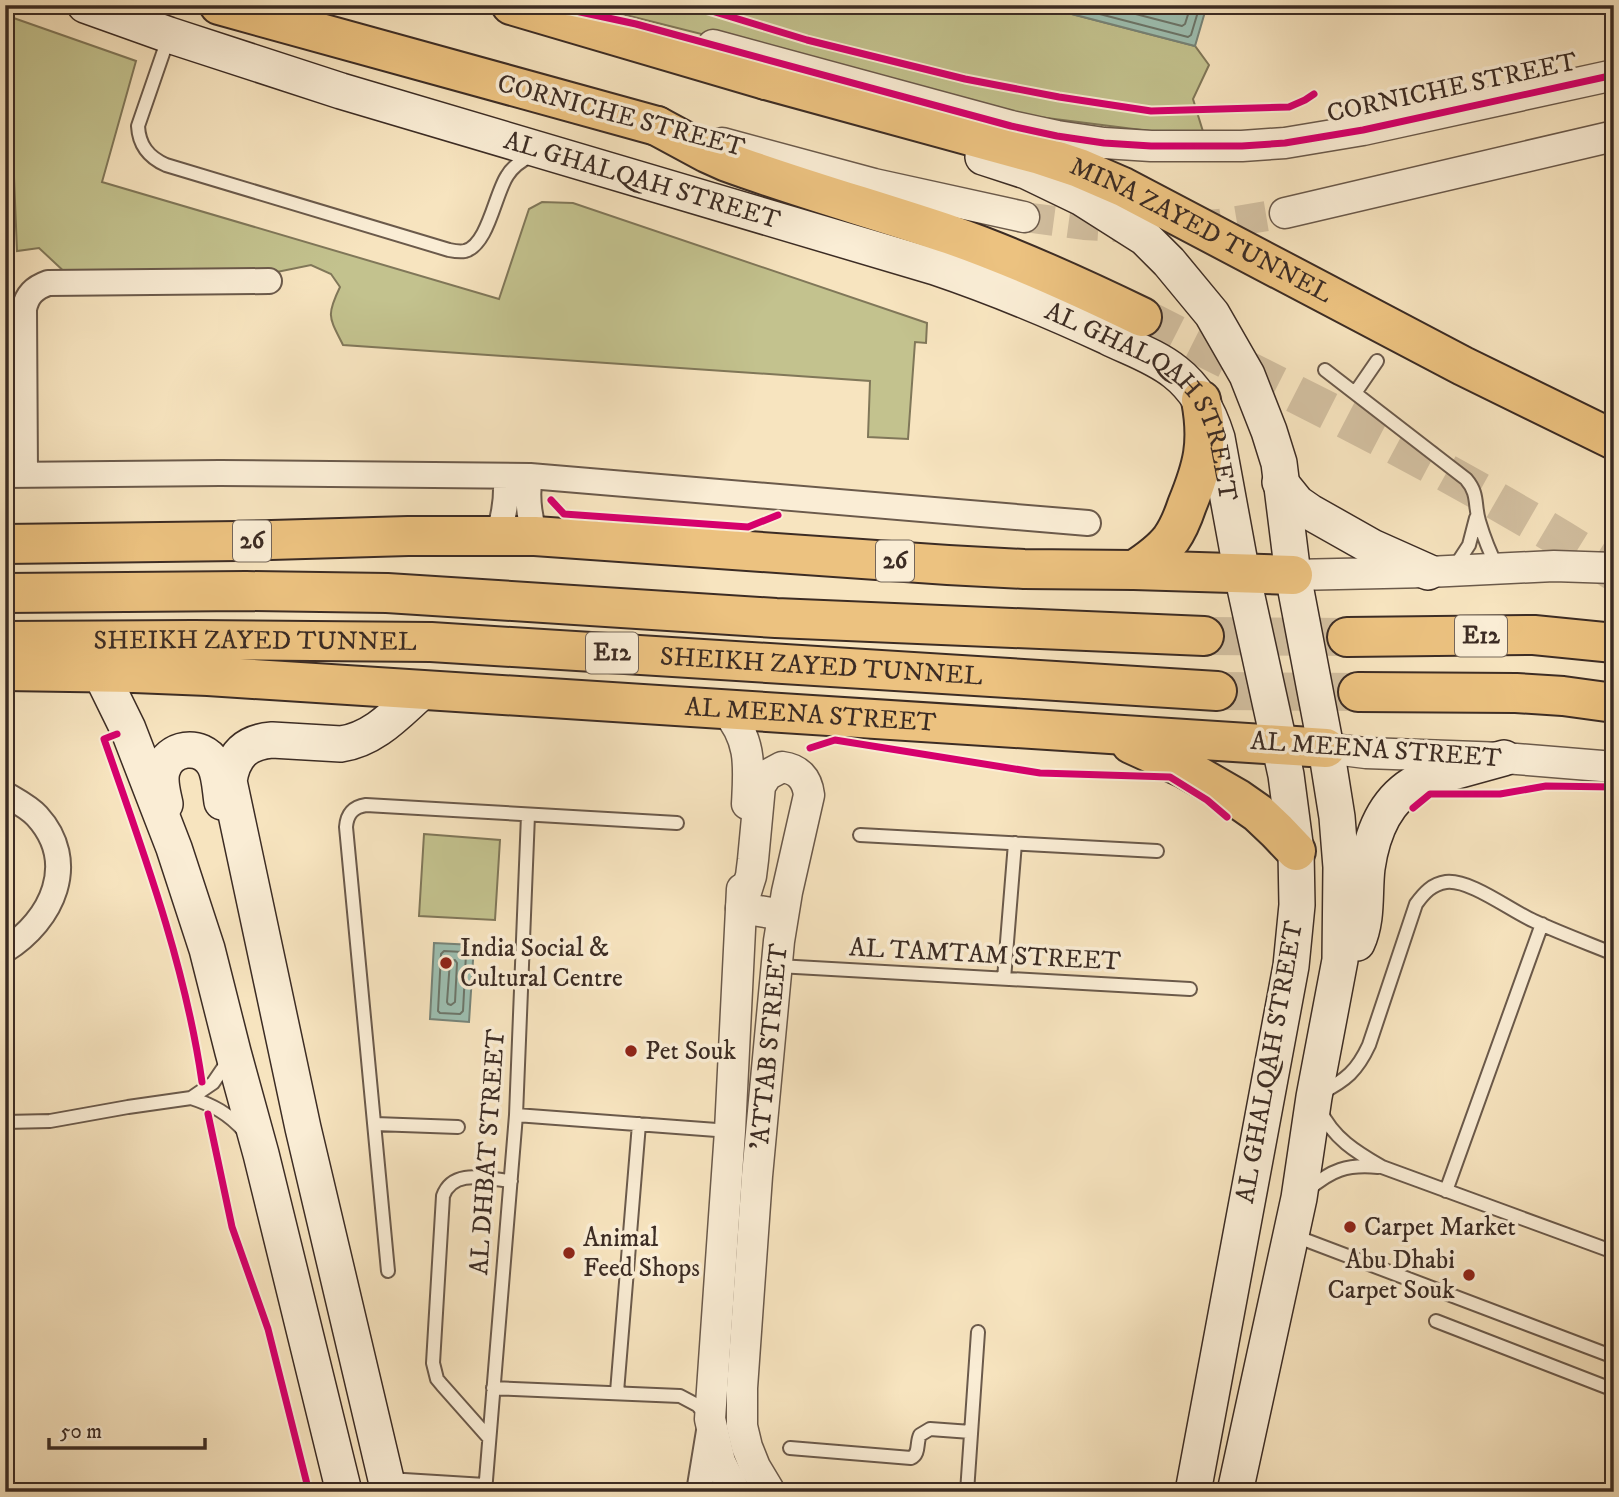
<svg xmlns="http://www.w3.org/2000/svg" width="1619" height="1497" viewBox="0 0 1619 1497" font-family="'IM FELL DW Pica',serif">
	<rect width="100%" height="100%" fill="#f7e4bf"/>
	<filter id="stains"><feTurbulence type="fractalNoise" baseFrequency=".00286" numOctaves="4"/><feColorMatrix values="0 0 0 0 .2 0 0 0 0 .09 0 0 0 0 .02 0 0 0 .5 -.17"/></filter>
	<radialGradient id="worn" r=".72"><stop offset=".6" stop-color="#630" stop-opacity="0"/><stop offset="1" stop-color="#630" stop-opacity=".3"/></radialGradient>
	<!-- green -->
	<path fill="#c3c28e" stroke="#807759" stroke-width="2" d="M586 5H1037L1195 46 1209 65 1193 99 1205 138 1023 115Z
		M5 15 136 61 102 182 499 299 529 209 542 202 573 203 927 323 926 343 915 342 908 439 868 437 870 381 343 345C329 317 326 316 340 287L331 274 311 265 272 273 70 277 39 248 17 251 14 177H5Z
		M424 834 500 840 495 920 419 916Z"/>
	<!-- water -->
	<path fill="#9dbfb1" stroke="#768479" stroke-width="2" d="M1037 5H1207L1195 46Z
		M434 943 474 945 469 1022 430 1019Z"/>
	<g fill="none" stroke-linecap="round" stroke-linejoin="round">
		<!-- shore -->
		<path stroke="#6c766a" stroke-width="2" d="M1065 5 1188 37 1191 35 1200 5
			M1101 5 1182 26 1185 24 1191 5
			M444 951 463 952 466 954 463 1011 460 1014 440 1013 438 1011 441 954Z
			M450 961 455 960 457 963 455 1002 451 1005 448 1004 447 1002Z"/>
		<!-- tertiary-tunnel -->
		<path stroke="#d2bfa0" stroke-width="30" stroke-dasharray="30 15" stroke-linecap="butt" d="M1024 217 1084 225 1132 228
			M1192 226 1219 224 1285 213"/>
		<!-- motorway-tunnel -->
		<path stroke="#d2bfa0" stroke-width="38" stroke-dasharray="38 19" stroke-linecap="butt" d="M1142 317C1302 398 1464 475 1614 572
			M1204 636 1347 637
			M1217 691 1358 692"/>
		<defs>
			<path id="service" d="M169 36 138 126C139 145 148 157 166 165L449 250C454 251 460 252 465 251 488 245 495 194 507 176 513 166 522 160 532 155
				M1325 370 1466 479C1479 494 1474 504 1479 521 1484 538 1490 553 1498 569
				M1355 393 1377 361
				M1454 568 1469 545 1476 518
				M860 835 1157 851
				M778 966 1190 989
				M1004 979 1015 843
				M1321 1093C1346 1080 1357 1071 1369 1045L1416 904C1424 893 1432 884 1446 882 1470 879 1511 911 1534 921 1560 933 1587 943 1614 954
				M191 1098C213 1105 229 1114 244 1131
				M1320 1110C1333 1138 1356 1152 1382 1167L1614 1252
				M516 1115 730 1131
				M5 1122 50 1121 128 1107 191 1098 213 1083 228 1061
				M375 1124 458 1127
				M1308 1190C1331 1170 1347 1164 1378 1167
				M1446 1191 1542 924
				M1295 1236 1614 1357
				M388 1271 346 827C347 814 353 807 366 805L677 823
				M1436 1321 1614 1390
				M493 1388 680 1396 697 1405 707 1415
				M617 1392 639 1124
				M489 1438 442 1385 437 1379 433 1363 443 1196C453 1168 487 1179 511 1181
				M790 1448 911 1458C920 1454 916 1443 920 1435L930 1429 971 1432
				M388 1479 485 1485
				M485 1492 516 1115 528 815
				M967 1492 978 1332"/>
			<path id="minor" d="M25 474 24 309C27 295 34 288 48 283L269 281
				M5 475 220 473 530 476 1088 523
				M530 476C526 497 529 516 535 536
				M498 535C505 515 507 497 506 476
				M5 794C15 800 29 807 37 816 79 862 53 920 5 950
				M699 1492 709 1431"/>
			<g id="tertiary">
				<path d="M713 45 1011 126 1057 136 1104 143 1151 146H1242L1285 143 1363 130 1614 75"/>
				<path d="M722 143 874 184 1024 217"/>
				<path d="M1285 213 1614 136"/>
				<path d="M1293 575 1428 572 1554 566 1614 568"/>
				<path d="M725 709C752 740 749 766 747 804"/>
				<path d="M1326 748 1366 753 1504 758 1614 767"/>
				<path d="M735 1492 720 1462 710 1419 730 1131 742 889"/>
				<path id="s1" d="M770 1492 755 1467 747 1447 742 1426V1388L757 1176 779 941 787 892 809 795C807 778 798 769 782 767L767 775 760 786 753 860 751 876 741 908 783 915"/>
			</g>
			<g id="secondary">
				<path id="s2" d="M85 5 169 35 341 91 935 267C994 287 1052 311 1108 337 1130 348 1155 356 1175 372 1197 389 1209 412 1217 438L1242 574 1286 775 1296 851 1297 905 1291 966 1193 1492"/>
				<path d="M983 157 1026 171 1082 198 1145 238 1169 262 1212 314 1247 375 1269 431 1279 463 1293 575 1326 748 1337 817 1341 867 1340 960 1314 1097 1299 1198 1235 1492"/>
				<path d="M1280 482 1297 503 1310 512 1372 547 1428 572"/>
				<path d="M100 672 128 729 174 848 207 949 233 1052 261 1154 344 1492"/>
				<path d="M165 804C163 794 159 782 162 771 168 747 201 742 214 764 220 774 220 790 222 802"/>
				<path d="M1357 943C1368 919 1364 893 1367 868 1372 833 1386 799 1417 782L1504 758"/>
				<path d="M389 1492 303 1128 229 781C233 755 246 742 272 740L341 744C375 739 398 712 422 691"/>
			</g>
			<g id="primary">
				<path d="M5 544 238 541 408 536H535L948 565 1024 569 1134 570 1293 575"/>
				<path d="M1134 570C1148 561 1161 552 1171 539 1178 529 1183 517 1187 505 1203 466 1209 443 1201 400"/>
				<path id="s3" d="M5 671 134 673 208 676 1326 748"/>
				<path d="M1131 744 1186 769 1238 799 1258 813 1277 831 1296 851"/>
			</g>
			<path id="trunk" d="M219 5 657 126
				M511 5 766 80"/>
			<g id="motorway">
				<path id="s4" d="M766 80 1040 155 1079 168 1123 187 1463 366 1614 440"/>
				<path d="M657 126 707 153 727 162C801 189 877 210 951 235 1017 258 1080 287 1142 317"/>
				<path d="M5 593 246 591 387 593 776 618 1204 636"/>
				<path d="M1347 637 1534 635 1614 643"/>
				<path id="s5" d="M5 641 194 640 431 642 1217 691"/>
				<path d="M1358 692 1516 693 1563 696 1614 703"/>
			</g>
		</defs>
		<!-- service casing -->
		<use href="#service" stroke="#6b5a4b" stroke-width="16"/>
		<!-- minor casing -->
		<use href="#minor" stroke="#6b5a4b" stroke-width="28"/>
		<!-- tertiary casing -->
		<use href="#tertiary" stroke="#6b5a4b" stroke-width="33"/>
		<!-- secondary casing -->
		<use href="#secondary" stroke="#3c2c24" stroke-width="38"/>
		<!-- primary casing -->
		<use href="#primary" stroke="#3c2c24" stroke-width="42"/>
		<!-- trunk casing -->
		<use href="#trunk" stroke="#3c2c24" stroke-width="42"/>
		<!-- motorway casing -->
		<use href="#motorway" stroke="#3c2c24" stroke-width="42"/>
		<!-- service -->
		<use href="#service" stroke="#faedd5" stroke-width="12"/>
		<!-- minor -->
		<use href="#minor" stroke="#faedd5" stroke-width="24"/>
		<!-- tertiary -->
		<use href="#tertiary" stroke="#faedd5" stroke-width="30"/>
		<!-- secondary -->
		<use href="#secondary" stroke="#faedd5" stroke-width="35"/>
		<!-- primary -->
		<use href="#primary" stroke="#ecc280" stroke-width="38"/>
		<!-- trunk -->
		<use href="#trunk" stroke="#ecc280" stroke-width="38"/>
		<!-- motorway -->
		<use href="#motorway" stroke="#ecc280" stroke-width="38"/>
		<defs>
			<path id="cycleway" d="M519 5 571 10 636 24 1011 126 1057 136 1104 143 1151 146H1242L1285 143 1363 130 1614 75
				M692 5 807 40 965 79 1059 97 1151 111 1289 107 1305 100 1314 94
				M551 500 564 514 748 527 778 515
				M117 734 104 739C143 851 185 964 202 1082
				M810 748 835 740 1040 773 1170 777 1207 800 1227 817
				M1413 808 1430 794H1500L1546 786 1614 787
				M208 1114 232 1227 268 1329 309 1492"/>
		</defs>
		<!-- cycleway casing -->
		<use href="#cycleway" stroke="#faedd5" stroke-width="11"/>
		<!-- cycleway -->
		<use href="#cycleway" stroke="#d6006c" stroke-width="7"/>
	</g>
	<!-- markers -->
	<g fill="#8f2418" stroke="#faedd5" stroke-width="2.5">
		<circle cx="446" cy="963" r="7"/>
		<circle cx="631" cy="1051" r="7"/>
		<circle cx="1350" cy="1227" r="7"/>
		<circle cx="569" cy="1253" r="7"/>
		<circle cx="1469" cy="1275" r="7"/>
	</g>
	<g text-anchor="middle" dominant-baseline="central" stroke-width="7" stroke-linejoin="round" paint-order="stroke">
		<!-- shield labels -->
		<g fill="#faedd5" stroke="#756659" stroke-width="2">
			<rect x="233" y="520.5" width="38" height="41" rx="5"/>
			<rect x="876" y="540.5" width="38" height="41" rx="5"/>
			<rect x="1455" y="615.5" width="52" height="41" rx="5"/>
			<rect x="586" y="632.5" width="52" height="41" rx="5"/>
		</g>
		<g font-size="24" font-weight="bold" fill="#3c2c24">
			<text x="252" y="541">26</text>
			<text x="895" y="561">26</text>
			<text x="1481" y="636">E12</text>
			<text x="612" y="653">E12</text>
		</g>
		<!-- street labels -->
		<g font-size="26" fill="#3c2c24" stroke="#faedd5">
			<text transform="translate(1452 88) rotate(-12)">CORNICHE STREET</text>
			<text transform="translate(621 116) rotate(15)">CORNICHE STREET</text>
			<text stroke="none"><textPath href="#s2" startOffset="584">AL GHALQAH STREET</textPath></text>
			<text stroke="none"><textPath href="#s4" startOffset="462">MINA ZAYED TUNNEL</textPath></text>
			<text stroke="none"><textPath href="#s2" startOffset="1152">AL GHALQAH STREET</textPath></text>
			<text stroke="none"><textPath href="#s5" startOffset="250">SHEIKH ZAYED TUNNEL</textPath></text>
			<text stroke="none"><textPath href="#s5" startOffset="817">SHEIKH ZAYED TUNNEL</textPath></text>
			<text stroke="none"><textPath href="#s3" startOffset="807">AL MEENA STREET</textPath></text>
			<text transform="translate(1376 750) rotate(4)">AL MEENA STREET</text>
			<text transform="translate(985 955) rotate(3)">AL TAMTAM STREET</text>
			<text stroke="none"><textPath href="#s1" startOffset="453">'ATTAB STREET</textPath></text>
			<text transform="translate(1270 1062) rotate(-80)">AL GHALQAH STREET</text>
			<text transform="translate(488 1152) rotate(-86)">AL DHBAT STREET</text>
		</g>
		<!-- poi labels -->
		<g font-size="26" fill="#3c2c24" stroke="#faedd5" text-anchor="start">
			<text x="460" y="948">India Social &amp;<tspan x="460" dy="30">Cultural Centre</tspan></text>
			<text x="645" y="1051">Pet Souk</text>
			<text x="1364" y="1227">Carpet Market</text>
			<text x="583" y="1238">Animal<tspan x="583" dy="30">Feed Shops</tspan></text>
			<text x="1455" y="1260" text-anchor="end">Abu Dhabi<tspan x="1455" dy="30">Carpet Souk</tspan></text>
		</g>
	</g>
	<!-- margin -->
	<rect width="1619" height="1497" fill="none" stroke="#f7e4bf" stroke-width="28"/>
	<rect x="7" y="7" width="1605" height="1483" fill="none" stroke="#3c2c24" stroke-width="3.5"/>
	<rect x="14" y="14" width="1591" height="1469" fill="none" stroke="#3c2c24" stroke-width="2"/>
	<!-- scale -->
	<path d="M49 1438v10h156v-10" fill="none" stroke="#3c2c24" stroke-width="3.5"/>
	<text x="60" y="1438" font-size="21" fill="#3c2c24" stroke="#faedd5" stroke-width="5" paint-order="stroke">50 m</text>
	<rect width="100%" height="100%" filter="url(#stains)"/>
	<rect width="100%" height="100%" fill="url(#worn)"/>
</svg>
